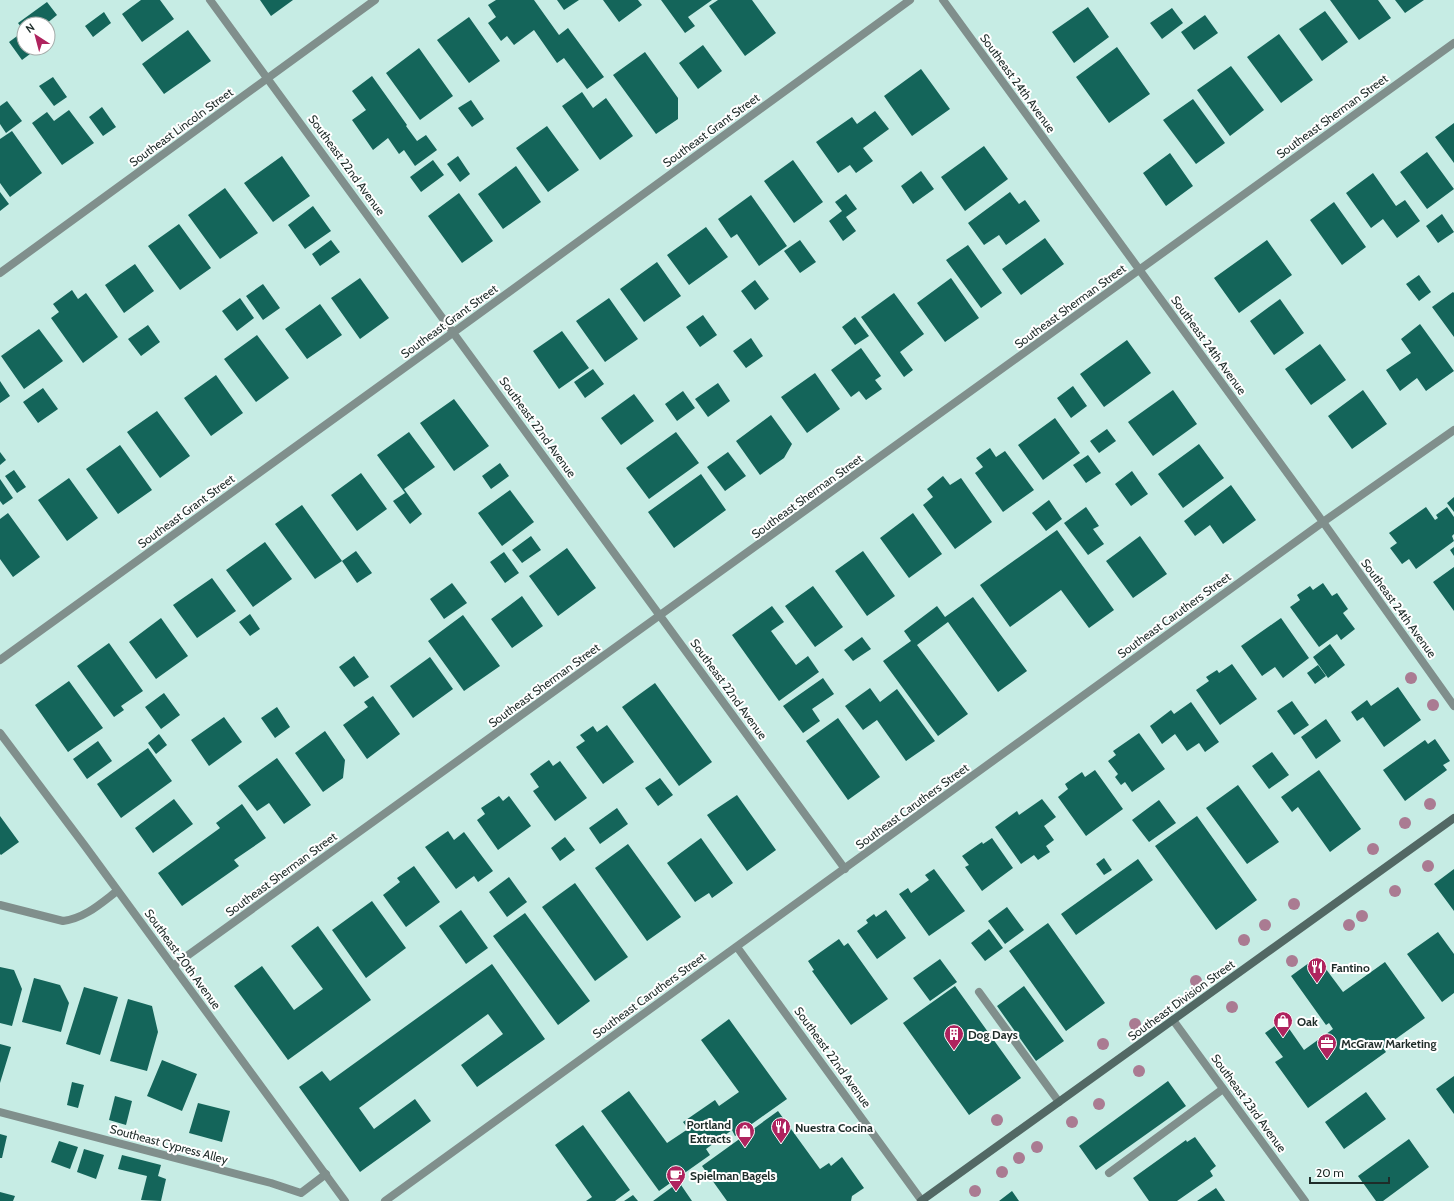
<svg xmlns="http://www.w3.org/2000/svg" width="1454" height="1201" viewBox="0 0 1454 1201" font-family="Cabin,sans-serif">
	<rect width="100%" height="100%" fill="#c6ece4"/>
	<!-- building -->
	<path fill="#14655a" d="M141 0H160L174 19 142 42 122 14Z
		M260 0H293L271 16Z
		M496 0H534L559 35 568 28 604 77 587 89 564 58 557 63 534 30 514 45 507 36 501 41 488 23 496 17 488 5Z
		M557 0H579L564 10Z
		M603 0H638L642 5 619 22Z
		M661 0H712L688 17 695 26 685 33Z
		M718 0H752L776 33 745 56 709 6Z
		M1330 0H1378L1391 18 1359 40Z
		M1395 0H1424L1405 13Z
		M47 2 57 15 46 24H24V31L18 23Z
		M1088 7 1109 37 1074 63 1052 32Z
		M1172 8 1183 23 1162 39 1150 23Z
		M1325 11 1348 42 1322 61 1299 29Z
		M104 12 111 23 93 37 85 26Z
		M1205 15 1218 33 1194 50 1181 32Z
		M469 17 500 61 469 83 437 40Z
		M48 27 55 36 48 41Z
		M188 30 211 61 164 94 142 64Z
		M24 31V48H38L22 60 9 42Z
		M1279 34 1313 80 1281 103 1247 57Z
		M703 45 722 71 698 89 679 63Z
		M1117 47 1150 94 1109 123 1076 77Z
		M419 48 453 96 420 120 386 73Z
		M645 52 678 98V119L656 134 613 75Z
		M1231 66 1264 110 1230 136 1197 90Z
		M921 69 950 109 912 136 884 96Z
		M372 76 407 125 406 126 417 141 426 135 437 150 415 166 404 150 399 154 388 138 373 150 352 120 366 110 352 91Z
		M53 77 67 97 54 106 39 86Z
		M582 92 593 108 606 98 633 136 600 160 562 106Z
		M1193 99 1225 143 1196 164 1163 120Z
		M471 100 484 119 472 127 458 108Z
		M7 101 22 121 6 133 0 124V106Z
		M102 107 116 127 103 136 89 117Z
		M69 110 94 143 62 165 32 123 47 112 54 121Z
		M875 111 889 129 863 148 873 161 856 173 850 165 838 173 816 142 852 117 857 124Z
		M1454 123V163L1435 137Z
		M547 126 579 170 548 192 516 148Z
		M12 131 42 173 10 197 0 183V139Z
		M984 146 1008 179 965 211 941 177Z
		M1427 152 1454 189 1427 209 1400 172Z
		M1170 153 1193 186 1166 206 1143 173Z
		M282 156 310 196 273 222 244 183Z
		M458 156 470 174 460 182 447 164Z
		M433 160 444 175 421 192 410 177Z
		M793 160 823 202 794 223 764 181Z
		M516 166 541 202 503 229 478 194Z
		M921 171 934 189 913 204 901 186Z
		M1373 173 1396 206 1405 200 1420 221 1397 238 1383 219 1371 228 1346 193Z
		M225 188 258 233 220 259 188 215Z
		M0 192 9 204 0 211Z
		M1010 192 1019 204 1025 200 1040 221 1006 245 999 235 984 245 968 223Z
		M459 193 493 241 462 263 428 216Z
		M846 194 857 209 846 217 856 231 843 241 829 221 842 211 835 202Z
		M751 195 787 246 759 266 737 234 731 238 718 219Z
		M1334 202 1366 247 1342 265 1310 220Z
		M313 206 331 231 305 249 288 225Z
		M1442 214 1454 232 1438 243 1426 226Z
		M179 224 211 268 180 290 148 246Z
		M706 227 728 257 689 285 667 255Z
		M1045 238 1064 264 1021 295 1002 269Z
		M331 240 340 252 320 266 312 254Z
		M800 240 816 262 800 273 784 251Z
		M1267 240 1292 275 1239 313 1214 278Z
		M968 245 1002 293 981 308 946 260Z
		M657 262 681 296 644 322 620 289Z
		M135 264 154 291 124 313 105 285Z
		M1419 275 1431 292 1419 301 1406 284Z
		M360 278 389 318 360 339 331 298Z
		M951 278 979 318 945 342 917 303Z
		M755 280 769 299 755 310 741 291Z
		M263 284 280 308 263 320 246 296Z
		M72 290 78 299 86 293 118 337 83 363 51 318 59 312 53 304Z
		M1453 292 1454 293V337L1432 307Z
		M894 293 924 334 900 352 913 370 904 377 861 317Z
		M240 298 254 318 237 331 222 311Z
		M609 298 638 339 605 362 576 321Z
		M1280 299 1304 333 1274 355 1250 321Z
		M320 304 342 335 307 359 285 329Z
		M703 315 717 335 700 347 686 327Z
		M855 317 869 336 855 345 842 327Z
		M1420 324 1454 371 1426 391 1417 378 1400 391 1386 370 1411 353 1401 339Z
		M148 325 160 342 141 356 128 339Z
		M39 329 63 361 24 389 1 356Z
		M562 331 589 368 559 389 533 351Z
		M257 335 289 378 256 402 224 359Z
		M751 338 763 356 746 368 733 351Z
		M1127 340 1151 373 1104 407 1080 374Z
		M1320 344 1346 380 1311 405 1285 369Z
		M861 348 881 376 875 380 882 389 866 400 859 391 851 397 831 370Z
		M593 369 604 384 585 398 574 382Z
		M815 373 840 409 807 433 781 397Z
		M216 375 243 413 211 436 184 398Z
		M0 381 10 396 0 403Z
		M718 383 730 401 708 417 695 399Z
		M1073 386 1087 406 1071 418 1057 398Z
		M43 388 58 409 38 423 23 402Z
		M1173 390 1197 424 1153 456 1128 422Z
		M1363 390 1387 424 1352 449 1328 416Z
		M683 391 695 408 677 421 665 404Z
		M634 394 654 421 621 445 601 418Z
		M454 399 489 446 454 471 420 423Z
		M157 411 190 456 160 478 127 432Z
		M771 415 792 444 784 458 760 475 736 441Z
		M1055 418 1080 453 1043 480 1018 445Z
		M1107 429 1116 441 1099 453 1090 441Z
		M409 432 435 467 404 489 422 514 410 524 393 501 405 493 377 455Z
		M676 432 699 463 649 499 626 468Z
		M1199 444 1224 478 1183 508 1158 474Z
		M120 445 152 490 118 514 86 469Z
		M990 448 996 457 1005 451 1034 490 1003 512 975 473 983 467 976 458Z
		M0 452 6 460 0 465Z
		M728 452 746 476 725 491 707 467Z
		M1088 455 1101 473 1086 483 1073 465Z
		M500 463 509 476 491 489 482 476Z
		M14 470 26 487 17 493 5 476Z
		M1132 471 1148 494 1131 506 1115 484Z
		M361 473 387 509 357 531 331 495Z
		M701 474 726 510 674 548 648 512Z
		M943 476 950 485 961 478 992 522 955 549 923 505 933 497 927 489Z
		M69 478 98 518 67 541 38 500Z
		M0 479 13 498 3 505 0 501Z
		M1231 485 1256 520 1223 544 1210 525 1195 536 1184 521Z
		M510 490 534 522 502 546 478 513Z
		M1454 497V512L1447 503Z
		M1049 500 1062 519 1046 531 1032 513Z
		M302 505 342 561 315 579 275 524Z
		M1086 507 1099 526 1093 529 1104 544 1088 555 1064 523Z
		M1426 507 1435 520 1438 518 1436 515 1447 507 1454 517V534L1452 536 1454 541 1416 569 1409 559 1402 564 1390 548 1397 543 1389 533Z
		M8 513 40 557 13 577 0 559V519Z
		M913 513 942 554 909 578 880 538Z
		M1057 530 1114 610 1089 628 1061 590 1010 627 980 585Z
		M531 536 541 550 522 563 512 550Z
		M1140 536 1167 574 1133 598 1106 561Z
		M265 542 292 579 253 607 226 570Z
		M1454 547V556L1450 550Z
		M567 548 596 588 558 616 529 576Z
		M356 551 372 573 357 583 342 561Z
		M863 551 895 596 867 616 835 571Z
		M504 552 519 573 505 583 490 562Z
		M1454 567V611L1433 582Z
		M212 578 236 611 197 638 173 605Z
		M452 583 467 603 444 619 430 599Z
		M1323 583 1332 596 1337 593 1348 609 1343 613 1355 629 1341 640 1337 634 1319 647 1290 607 1300 600 1297 595 1310 586 1313 590Z
		M813 586 843 627 815 647 785 606Z
		M522 596 543 626 512 648 491 619Z
		M973 597 1027 671 998 692 948 622 917 645 968 714 938 736 883 661 911 641 904 631 937 606 945 617Z
		M772 606 784 622 771 631 796 665 808 656 819 672 779 701 732 635Z
		M250 614 260 629 250 636 239 622Z
		M463 615 500 666 464 691 428 641Z
		M161 618 188 656 156 679 129 642Z
		M1281 618 1309 658 1283 678 1275 667 1262 676 1241 646Z
		M862 637 871 649 853 661 844 650Z
		M109 643 143 691 121 706 124 710 114 717 77 666Z
		M1330 644 1345 665 1328 678 1313 657Z
		M354 656 369 677 354 687 339 667Z
		M430 657 453 689 413 718 390 686Z
		M1232 664 1257 699 1220 725 1196 690 1209 681 1206 677 1217 670 1219 673Z
		M1318 665 1326 676 1315 684 1307 673Z
		M823 678 834 694 812 709 820 721 803 733 783 706Z
		M69 681 103 728 68 752 35 705Z
		M655 683 712 762 679 786 622 707Z
		M1398 687 1421 720 1384 747 1363 717 1357 721 1351 712 1367 700 1371 706Z
		M870 688 880 702 897 689 935 741 906 761 877 720 863 730 845 706Z
		M164 693 180 715 161 729 145 707Z
		M373 696 400 734 367 759 343 725 368 707 364 702Z
		M1292 701 1309 725 1294 735 1277 711Z
		M1191 702 1219 742 1205 752 1199 743 1187 751 1175 734 1162 744 1150 726 1171 710 1174 714Z
		M277 707 290 727 275 738 261 718Z
		M224 717 242 742 209 766 191 740Z
		M838 718 880 777 848 800 806 741Z
		M1326 719 1341 741 1316 759 1301 737Z
		M607 725 634 762 603 784 576 747 585 741 580 735 593 726 597 732Z
		M325 731 345 760 343 778 323 792 295 753Z
		M1139 733 1165 769 1132 792 1125 782 1121 785 1115 777 1118 774 1108 761 1116 755 1113 751Z
		M159 734 167 745 156 754 148 743Z
		M1435 739 1450 761 1443 765 1447 770 1405 801 1383 770 1425 740 1428 744Z
		M98 741 112 761 87 779 73 759Z
		M148 748 172 781 121 818 97 784Z
		M1272 752 1289 775 1269 789 1252 766Z
		M277 758 311 805 284 824 269 803 257 811 238 786Z
		M549 760 553 766 560 761 587 798 555 821 533 791 539 787 530 774Z
		M1095 770 1123 809 1086 836 1058 797 1068 789 1065 784 1082 772 1085 777Z
		M1319 770 1361 829 1330 852 1298 807 1292 812 1281 797Z
		M660 778 673 795 658 806 645 788Z
		M1238 785 1279 842 1247 864 1206 808Z
		M737 795 776 850 747 871 707 815Z
		M499 796 503 801 509 796 531 826 498 850 477 820 485 814 481 808Z
		M174 799 193 824 153 853 135 828Z
		M1042 799 1056 817 1044 826 1054 840 1046 846 1050 852 1038 860 1034 855 1021 864 995 827 1017 811 1019 815Z
		M1159 800 1176 823 1149 842 1132 820Z
		M242 804 266 838 234 860 239 866 182 906 158 873 220 828 216 823Z
		M617 808 628 824 600 844 589 828Z
		M0 816 19 842 1 855 0 854Z
		M1197 816 1257 900 1216 930 1155 846Z
		M448 831 454 840 464 832 493 871 478 882 474 876 456 889 425 847Z
		M565 837 575 850 560 861 551 848Z
		M701 838 733 883 712 898 709 893 695 902 667 863Z
		M992 838 1013 868 982 891 965 867 969 865 962 856 982 842 983 844Z
		M628 844 681 917 647 941 595 868Z
		M1104 858 1112 870 1104 875 1096 864Z
		M1138 859 1153 880 1076 935 1061 914Z
		M414 866 440 902 406 927 383 895 400 882 397 878Z
		M934 869 965 911 929 936 899 894 908 888 911 893 929 880 925 875Z
		M1454 869V911L1434 884Z
		M509 877 527 902 507 917 489 892Z
		M575 883 628 957 595 981 542 907Z
		M372 901 406 948 366 978 332 930Z
		M1007 907 1024 930 1005 944 988 921Z
		M461 910 488 948 466 964 439 926Z
		M886 910 906 938 877 959 857 931 868 923 866 920 874 914 876 917Z
		M525 913 590 1001 558 1025 493 936Z
		M1048 923 1105 1003 1066 1031 1009 951Z
		M318 926 371 1000 288 1060 234 986 262 966 294 1010 323 989 291 946Z
		M989 929 1003 948 985 961 971 943Z
		M1438 932 1454 954V993L1442 1002 1407 954Z
		M839 939 844 946 848 943 888 999 851 1025 812 971 814 970 808 961Z
		M1317 957 1343 992 1385 962 1425 1018 1383 1048 1386 1052 1308 1108 1275 1062 1283 1057 1265 1033 1283 1020 1304 1050 1333 1029 1329 1023 1326 1025 1291 976Z
		M940 959 957 982 930 1001 913 978Z
		M492 964 545 1039 477 1087 461 1065 503 1034 488 1014 359 1108 374 1129 415 1099 431 1121 360 1172 299 1087 322 1071 330 1081Z
		M0 967 14 970 22 989 12 1026 0 1023Z
		M34 978 60 985 69 1003 61 1032 22 1022Z
		M955 986 1021 1078 969 1115 903 1023Z
		M1024 986 1064 1041 1036 1061 997 1006Z
		M84 987 118 997 100 1055 66 1044Z
		M128 999 152 1006 158 1032 147 1071 110 1061Z
		M729 1019 787 1099 735 1136 732 1130 706 1149 710 1155 659 1191 601 1111 629 1091 667 1143 688 1129 683 1122 715 1100 719 1106 739 1092 701 1040Z
		M0 1044 11 1047 0 1083Z
		M162 1060 197 1074 182 1111 147 1096Z
		M1454 1076V1114L1436 1089Z
		M1168 1081 1186 1106 1096 1170 1079 1146Z
		M72 1082 84 1085 78 1108 67 1105Z
		M1366 1092 1386 1119 1344 1149 1325 1122Z
		M115 1096 132 1101 126 1125 109 1120Z
		M198 1103 230 1111 222 1142 189 1133Z
		M778 1111 820 1169 829 1163 831 1166 842 1157 864 1188 852 1196 851 1201H727L702 1166Z
		M583 1125 630 1190 615 1201H586L592 1197 555 1145Z
		M0 1134 7 1136 2 1158H0Z
		M1195 1137 1216 1166 1210 1171 1213 1176 1177 1201H1149L1133 1178 1186 1140 1187 1142Z
		M1409 1139 1429 1167 1383 1201H1376L1358 1176Z
		M59 1141 78 1147 70 1169 51 1162Z
		M84 1149 104 1155 96 1179 77 1172Z
		M122 1155 161 1165 158 1176 166 1179 161 1201 141 1200 147 1176 118 1169Z
		M679 1182 692 1201H653Z
		M1216 1188 1225 1201H1197Z
		M1012 1191 1019 1201H999Z
		M0 1192 15 1196 13 1201H0Z
		M633 1195 638 1201H624Z"/>
	<g fill="none" stroke-linecap="round" stroke-linejoin="round">
		<!-- service -->
		<path stroke="#808f8c" stroke-width="8" d="M979 992 1059 1102
			M0 1112 271 1183 301 1193 326 1174
			M1109 1173 1223 1089"/>
		<!-- minor -->
		<path stroke="#808f8c" stroke-width="8" d="M210 0 845 869
			M943 0 1323 522 1454 706
			M0 273 375 0
			M0 660 454 332 910 0
			M0 905 63 921C85 918 100 904 117 891
			M737 947 922 1201
			M173 966 1454 43
			M1173 1020 1305 1201
			M385 1201 1323 522 1454 430"/>
		<!-- tertiary -->
		<path stroke="#808f8c" stroke-width="8" d="M0 733 85 846 345 1201"/>
		<!-- secondary -->
		<path stroke="#526864" stroke-width="8" d="M921 1201 1454 818"/>
	</g>
	<!-- trees -->
	<g fill="#aa7b92">
		<circle cx="1411" cy="678" r="6"/>
		<circle cx="1433" cy="705" r="6"/>
		<circle cx="1430" cy="804" r="6"/>
		<circle cx="1405" cy="823" r="6"/>
		<circle cx="1373" cy="849" r="6"/>
		<circle cx="1428" cy="866" r="6"/>
		<circle cx="1395" cy="891" r="6"/>
		<circle cx="1294" cy="904" r="6"/>
		<circle cx="1362" cy="916" r="6"/>
		<circle cx="1265" cy="925" r="6"/>
		<circle cx="1349" cy="925" r="6"/>
		<circle cx="1244" cy="940" r="6"/>
		<circle cx="1292" cy="961" r="6"/>
		<circle cx="1196" cy="981" r="6"/>
		<circle cx="1232" cy="1007" r="6"/>
		<circle cx="1135" cy="1024" r="6"/>
		<circle cx="1103" cy="1044" r="6"/>
		<circle cx="1139" cy="1071" r="6"/>
		<circle cx="1099" cy="1104" r="6"/>
		<circle cx="997" cy="1120" r="6"/>
		<circle cx="1072" cy="1122" r="6"/>
		<circle cx="1037" cy="1147" r="6"/>
		<circle cx="1019" cy="1158" r="6"/>
		<circle cx="1002" cy="1172" r="6"/>
		<circle cx="975" cy="1191" r="6"/>
	</g>
	<!-- icons -->
	<defs>
		<symbol id="restaurant-pin" viewBox="-11 -11 22 30"><path d="M0 17L-7.5 6A9.5 9.5 0 1 1 7.5 6Z" fill="#af235e" stroke="#fff"/><path d="M-5-6h1v4h1v-4h1v4h1v-4h1v5L-1.5 .5V6h-2V.5L-5-1ZM5-6V6H3V1.5H1.5Q1.5-4 5-6Z" fill="#fff"/></symbol>
		<symbol id="shop-pin" viewBox="-11 -11 22 30"><path d="M0 17L-7.5 6A9.5 9.5 0 1 1 7.5 6Z" fill="#af235e" stroke="#fff"/><path d="M-5-2.5h2.3a2.7 3.5 0 0 1 5.4 0H5L5.5 6h-11ZM-1.5-2.5h3a1.5 2.3 0 0 0-3 0Z" fill="#fff"/></symbol>
		<symbol id="building-pin" viewBox="-11 -11 22 30"><path d="M0 17L-7.5 6A9.5 9.5 0 1 1 7.5 6Z" fill="#af235e" stroke="#fff"/><path d="M-4-6H4V6H1V3H-1V6H-4ZM-2.5-4.3h1.7v1.8h-1.7ZM.8-4.3h1.7v1.8H.8ZM-2.5-1h1.7V.8h-1.7ZM.8-1h1.7V.8H.8Z" fill="#fff"/></symbol>
		<symbol id="office-pin" viewBox="-11 -11 22 30"><path d="M0 17L-7.5 6A9.5 9.5 0 1 1 7.5 6Z" fill="#af235e" stroke="#fff"/><path d="M-6-3h4V-5.5h4V-3h4V5H-6ZM-1-4.5V-3h2v-1.5ZM-6 0V1H6V0Z" fill="#fff"/></symbol>
		<symbol id="cafe-pin" viewBox="-11 -11 22 30"><path d="M0 17L-7.5 6A9.5 9.5 0 1 1 7.5 6Z" fill="#af235e" stroke="#fff"/><path d="M-5.5-4.5H6V0H3Q3 3.5 0 3.5H-2.5Q-5.5 3.5-5.5 0ZM3-3.2v2h1.7v-2ZM-6 4.5H4V6H-6Z" fill="#fff"/></symbol>
	</defs>
	<g fill-rule="evenodd">
		<use href="#restaurant-pin" x="1306" y="956" width="22" height="30"/>
		<use href="#shop-pin" x="1272" y="1010" width="22" height="30"/>
		<use href="#building-pin" x="943" y="1023" width="22" height="30"/>
		<use href="#office-pin" x="1316" y="1032" width="22" height="30"/>
		<use href="#restaurant-pin" x="770" y="1116" width="22" height="30"/>
		<use href="#shop-pin" x="734" y="1120" width="22" height="30"/>
		<use href="#cafe-pin" x="665" y="1164" width="22" height="30"/>
	</g>
	<g text-anchor="middle" dominant-baseline="central" stroke-width="4" stroke-linejoin="round" paint-order="stroke">
		<!-- street labels -->
		<g font-size="12" fill="#1e2c29" stroke="#fff">
			<text transform="translate(1018 83) rotate(54)">Southeast 24th Avenue</text>
			<text transform="translate(1332 116) rotate(-36)">Southeast Sherman Street</text>
			<text transform="translate(181 127) rotate(-36)">Southeast Lincoln Street</text>
			<text transform="translate(711 130) rotate(-36)">Southeast Grant Street</text>
			<text transform="translate(347 165) rotate(54)">Southeast 22nd Avenue</text>
			<text transform="translate(1070 306) rotate(-36)">Southeast Sherman Street</text>
			<text transform="translate(449 321) rotate(-36)">Southeast Grant Street</text>
			<text transform="translate(1209 345) rotate(54)">Southeast 24th Avenue</text>
			<text transform="translate(538 427) rotate(54)">Southeast 22nd Avenue</text>
			<text transform="translate(807 496) rotate(-36)">Southeast Sherman Street</text>
			<text transform="translate(186 511) rotate(-36)">Southeast Grant Street</text>
			<text transform="translate(1399 608) rotate(54)">Southeast 24th Avenue</text>
			<text transform="translate(1174 615) rotate(-36)">Southeast Caruthers Street</text>
			<text transform="translate(544 685) rotate(-36)">Southeast Sherman Street</text>
			<text transform="translate(729 689) rotate(54)">Southeast 22nd Avenue</text>
			<text transform="translate(912 806) rotate(-36)">Southeast Caruthers Street</text>
			<text transform="translate(281 874) rotate(-36)">Southeast Sherman Street</text>
			<text transform="translate(183 959) rotate(54)">Southeast 20th Avenue</text>
			<text transform="translate(649 995) rotate(-36)">Southeast Caruthers Street</text>
			<text transform="translate(1181 1000) rotate(-36)">Southeast Division Street</text>
			<text transform="translate(833 1057) rotate(54)">Southeast 22nd Avenue</text>
			<text transform="translate(1249 1103) rotate(54)">Southeast 23rd Avenue</text>
			<text transform="translate(169 1144) rotate(15)">Southeast Cypress Alley</text>
		</g>
		<!-- poi labels -->
		<g font-size="12" font-weight="bold" fill="#1e2c29" stroke="#fff" text-anchor="start">
			<text x="1331" y="967">Fantino</text>
			<text x="1297" y="1021">Oak</text>
			<text x="968" y="1034">Dog Days</text>
			<text x="1341" y="1043">McGraw Marketing</text>
			<text x="731" y="1124" text-anchor="end">Portland<tspan x="731" dy="14">Extracts</tspan></text>
			<text x="795" y="1127">Nuestra Cocina</text>
			<text x="690" y="1175">Spielman Bagels</text>
		</g>
	</g>
	<!-- north arrow -->
	<g transform="translate(36 36) rotate(324)"><circle r="19" fill="#ffffff" stroke="#a5aba9"/>
	<path d="M0-3L7 15L0 10L-7 15Z" fill="#af235e"/>
	<text y="-6" font-size="11" font-weight="bold" text-anchor="middle" fill="#1e2c29">N</text>
	</g>
	<!-- scale -->
	<path d="M1310 1177v6h79v-6" fill="none" stroke="#1e2c29" stroke-width="2"/>
	<text x="1316" y="1177" font-size="12" fill="#1e2c29" stroke="#ffffff" stroke-width="3" paint-order="stroke">20 m</text>
</svg>
